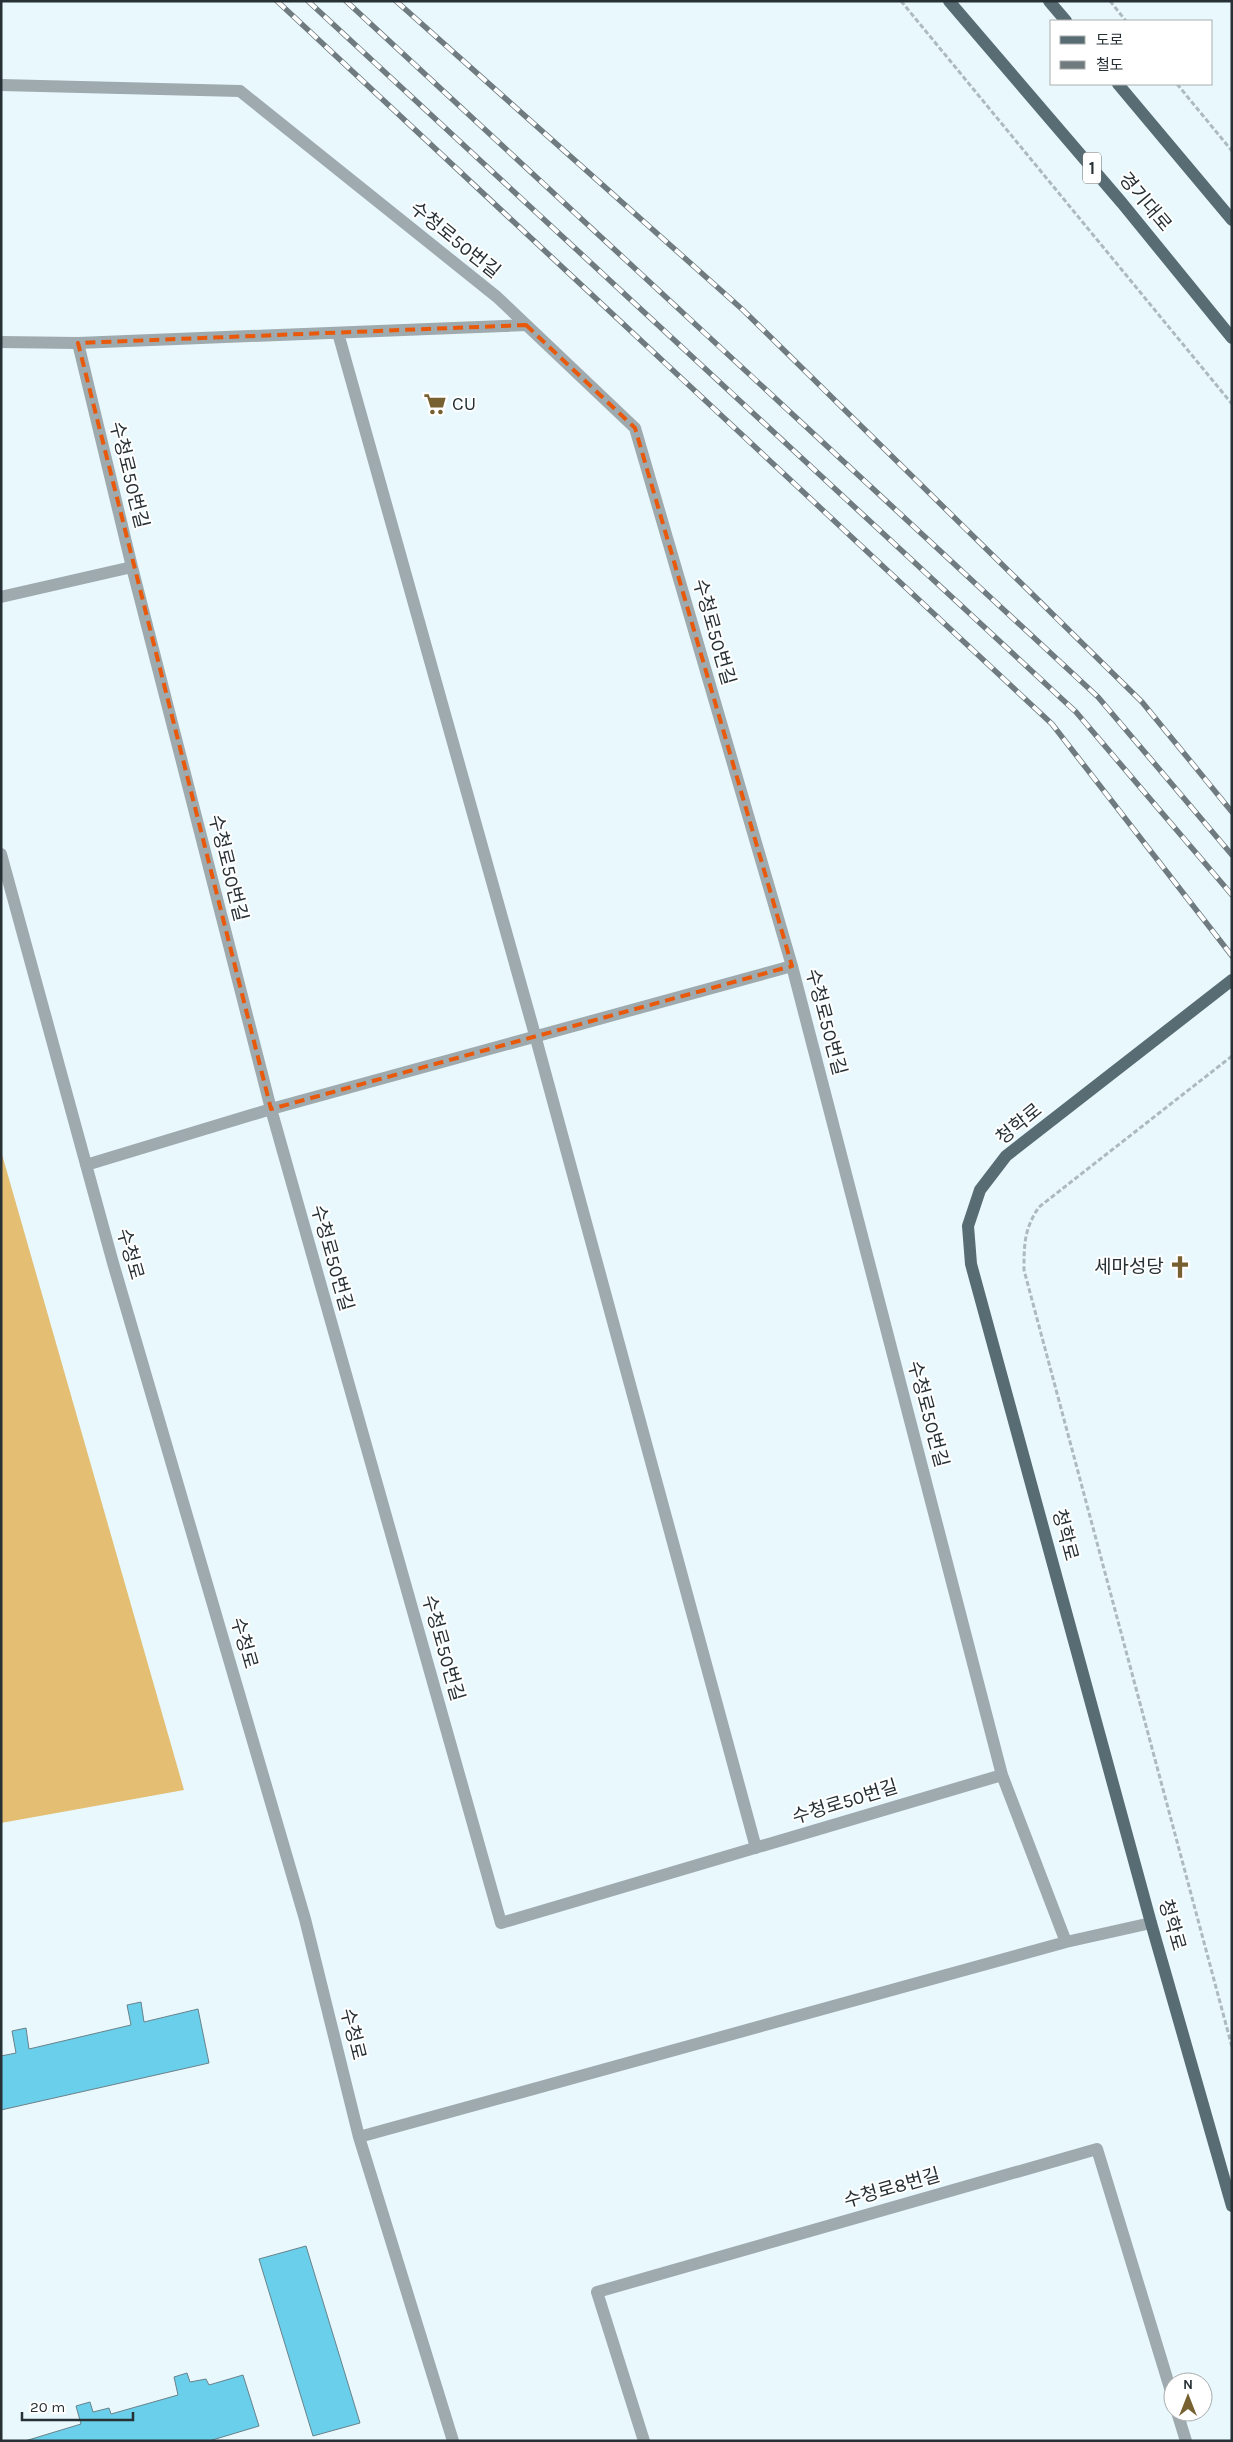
<svg xmlns="http://www.w3.org/2000/svg" width="1233" height="2442" viewBox="0 0 1233 2442" font-family="Karla,'Noto Sans KR',sans-serif">
	<rect width="100%" height="100%" fill="#e8f8fd"/>
	<!-- forest -->
	<path fill="#e4be73" d="M1 1151 184 1790 1 1823Z"/>
	<!-- building -->
	<path fill="#69cfeb" stroke="#69828a" d="M141 2002 144 2022 198 2009 209 2063 1 2110V2056L16 2053 12 2031 26 2028 29 2049 131 2025 127 2005Z
		M306 2246 360 2423 313 2436 259 2259Z
		M187 2373 190 2382 206 2379 209 2385 243 2375 259 2426 209 2441H25L81 2424 76 2406 90 2402 93 2412 109 2408 111 2414 178 2395 174 2377Z"/>
	<g fill="none" stroke-linecap="round" stroke-linejoin="round">
		<!-- path -->
		<path stroke="#adbbc0" stroke-width="3" stroke-dasharray="5 2.5" stroke-linecap="butt" d="M901 1 1232 404
			M1110 1 1126 21
			M1177 84 1232 151
			M1232 1056 1039 1207C1024 1229 1024 1245 1024 1270L1232 2047"/>
		<!-- minor -->
		<path stroke="#9eaaae" stroke-width="12" d="M1 85 240 91 497 297 635 428 792 966 1002 1775 1066 1942
			M338 333 535 1035 756 1848
			M1 342 78 343 526 325
			M78 343 132 567 271 1109 501 1923 1002 1775
			M1 597 132 567
			M1 854 113 1263 305 1919 359 2137 453 2441
			M86 1165 271 1109 792 966
			M359 2137 1066 1942 1151 1923
			M1177 2412 1186 2441
			M644 2441 597 2292 1097 2149 1173 2398"/>
		<!-- major -->
		<path stroke="#586c73" stroke-width="12" d="M949 1 1122 203 1232 338
			M1049 1 1066 21
			M1118 84 1232 220
			M1232 980 1006 1156 980 1190 968 1226 971 1264 1151 1923 1232 2206"/>
		<defs>
			<path id="rail" d="M277 1 1052 724 1232 956
				M308 1 1076 712 1232 895
				M346 1 1098 697 1232 855
				M396 1 743 310 1142 702 1232 812"/>
		</defs>
		<!-- rail casing -->
		<use href="#rail" stroke="#6f7b7f" stroke-width="5.5"/>
		<!-- rail -->
		<use href="#rail" stroke="#fff" stroke-width="4" stroke-dasharray="11" stroke-linecap="butt"/>
	</g>
	<!-- marked area -->
	<path fill="none" stroke="#e8590c" stroke-width="4" stroke-dasharray="10 6" stroke-linejoin="round" d="M526 325 635 428 792 966 271 1109 78 343Z"/>
	<!-- icons -->
	<defs>
		<symbol id="supermarket-bare" viewBox="-9 -9 18 18"><path d="M-6-5.5h2.5l.6 2H6L4.5 2H-2.5L-4.4-4H-6ZM-1.5 3.2a1.3 1.3 0 1 0 .1 0ZM3 3.2a1.3 1.3 0 1 0 .1 0Z" fill="#786131" stroke="#fff" stroke-width="2.5" paint-order="stroke"/></symbol>
		<symbol id="church-bare" viewBox="-9 -9 18 18"><path d="M-1.2-6h2.4v3.5h3.3v2.4h-3.3V6h-2.4V-.1h-3.3v-2.4h3.3Z" fill="#786131" stroke="#fff" stroke-width="2.5" paint-order="stroke"/></symbol>
	</defs>
	<g fill-rule="evenodd">
		<use href="#supermarket-bare" x="419" y="388" width="32" height="32"/>
		<use href="#church-bare" x="1164" y="1251" width="32" height="32"/>
	</g>
	<g text-anchor="middle" dominant-baseline="central" stroke-width="4" stroke-linejoin="round" paint-order="stroke">
		<!-- shield labels -->
		<rect fill="#fff" stroke="#686f72" stroke-width="1" x="1083" y="152.5" width="18" height="31" rx="4"/>
		<g font-size="18" font-weight="bold" fill="#273135">
			<text x="1092" y="168">1</text>
		</g>
		<!-- street labels -->
		<g font-size="19" fill="#273135" stroke="#fff">
			<text transform="translate(1145 202) rotate(50)">경기대로</text>
			<text transform="translate(455 240) rotate(39)">수청로50번길</text>
			<text transform="translate(129 475) rotate(76)">수청로50번길</text>
			<text transform="translate(714 632) rotate(74)">수청로50번길</text>
			<text transform="translate(228 868) rotate(76)">수청로50번길</text>
			<text transform="translate(826 1022) rotate(75)">수청로50번길</text>
			<text transform="translate(1019 1124) rotate(-39)">청학로</text>
			<text transform="translate(130 1254) rotate(74)">수청로</text>
			<text transform="translate(332 1258) rotate(74)">수청로50번길</text>
			<text transform="translate(928 1414) rotate(75)">수청로50번길</text>
			<text transform="translate(1065 1535) rotate(75)">청학로</text>
			<text transform="translate(244 1643) rotate(74)">수청로</text>
			<text transform="translate(443 1648) rotate(74)">수청로50번길</text>
			<text transform="translate(845 1802) rotate(-17)">수청로50번길</text>
			<text transform="translate(1172 1925) rotate(74)">청학로</text>
			<text transform="translate(353 2034) rotate(76)">수청로</text>
			<text transform="translate(892 2188) rotate(-16)">수청로8번길</text>
		</g>
		<!-- poi labels -->
		<g font-size="19" fill="#273135" stroke="#fff" text-anchor="start">
			<text x="452" y="404">CU</text>
			<text x="1164" y="1267" text-anchor="end">세마성당</text>
		</g>
	</g>
	<!-- border -->
	<rect width="1233" height="2442" fill="none" stroke="#273135" stroke-width="5"/>
	<!-- legend -->
	<rect x="1050" y="20" width="162" height="65" fill="#ffffff" stroke="#a9adae"/>
	<rect x="1060" y="36" width="25" height="8" fill="#586c73" stroke="#a9adae"/>
	<text x="1096" y="45" font-size="15" fill="#273135">도로</text>
	<rect x="1060" y="61" width="25" height="8" fill="#6f7b7f" stroke="#a9adae"/>
	<text x="1096" y="70" font-size="15" fill="#273135">철도</text>
	<!-- north arrow -->
	<g transform="translate(1188 2397)"><circle r="24" fill="#ffffff" stroke="#a9adae"/>
	<path d="M0-4L9 19L0 12L-9 19Z" fill="#786131"/>
	<text y="-8" font-size="14" font-weight="bold" text-anchor="middle" fill="#273135">N</text>
	</g>
	<!-- scale -->
	<path d="M22 2412v8h111v-8" fill="none" stroke="#273135" stroke-width="2.5"/>
	<text x="30" y="2412" font-size="15" fill="#273135" stroke="#ffffff" stroke-width="4" paint-order="stroke">20 m</text>
</svg>
